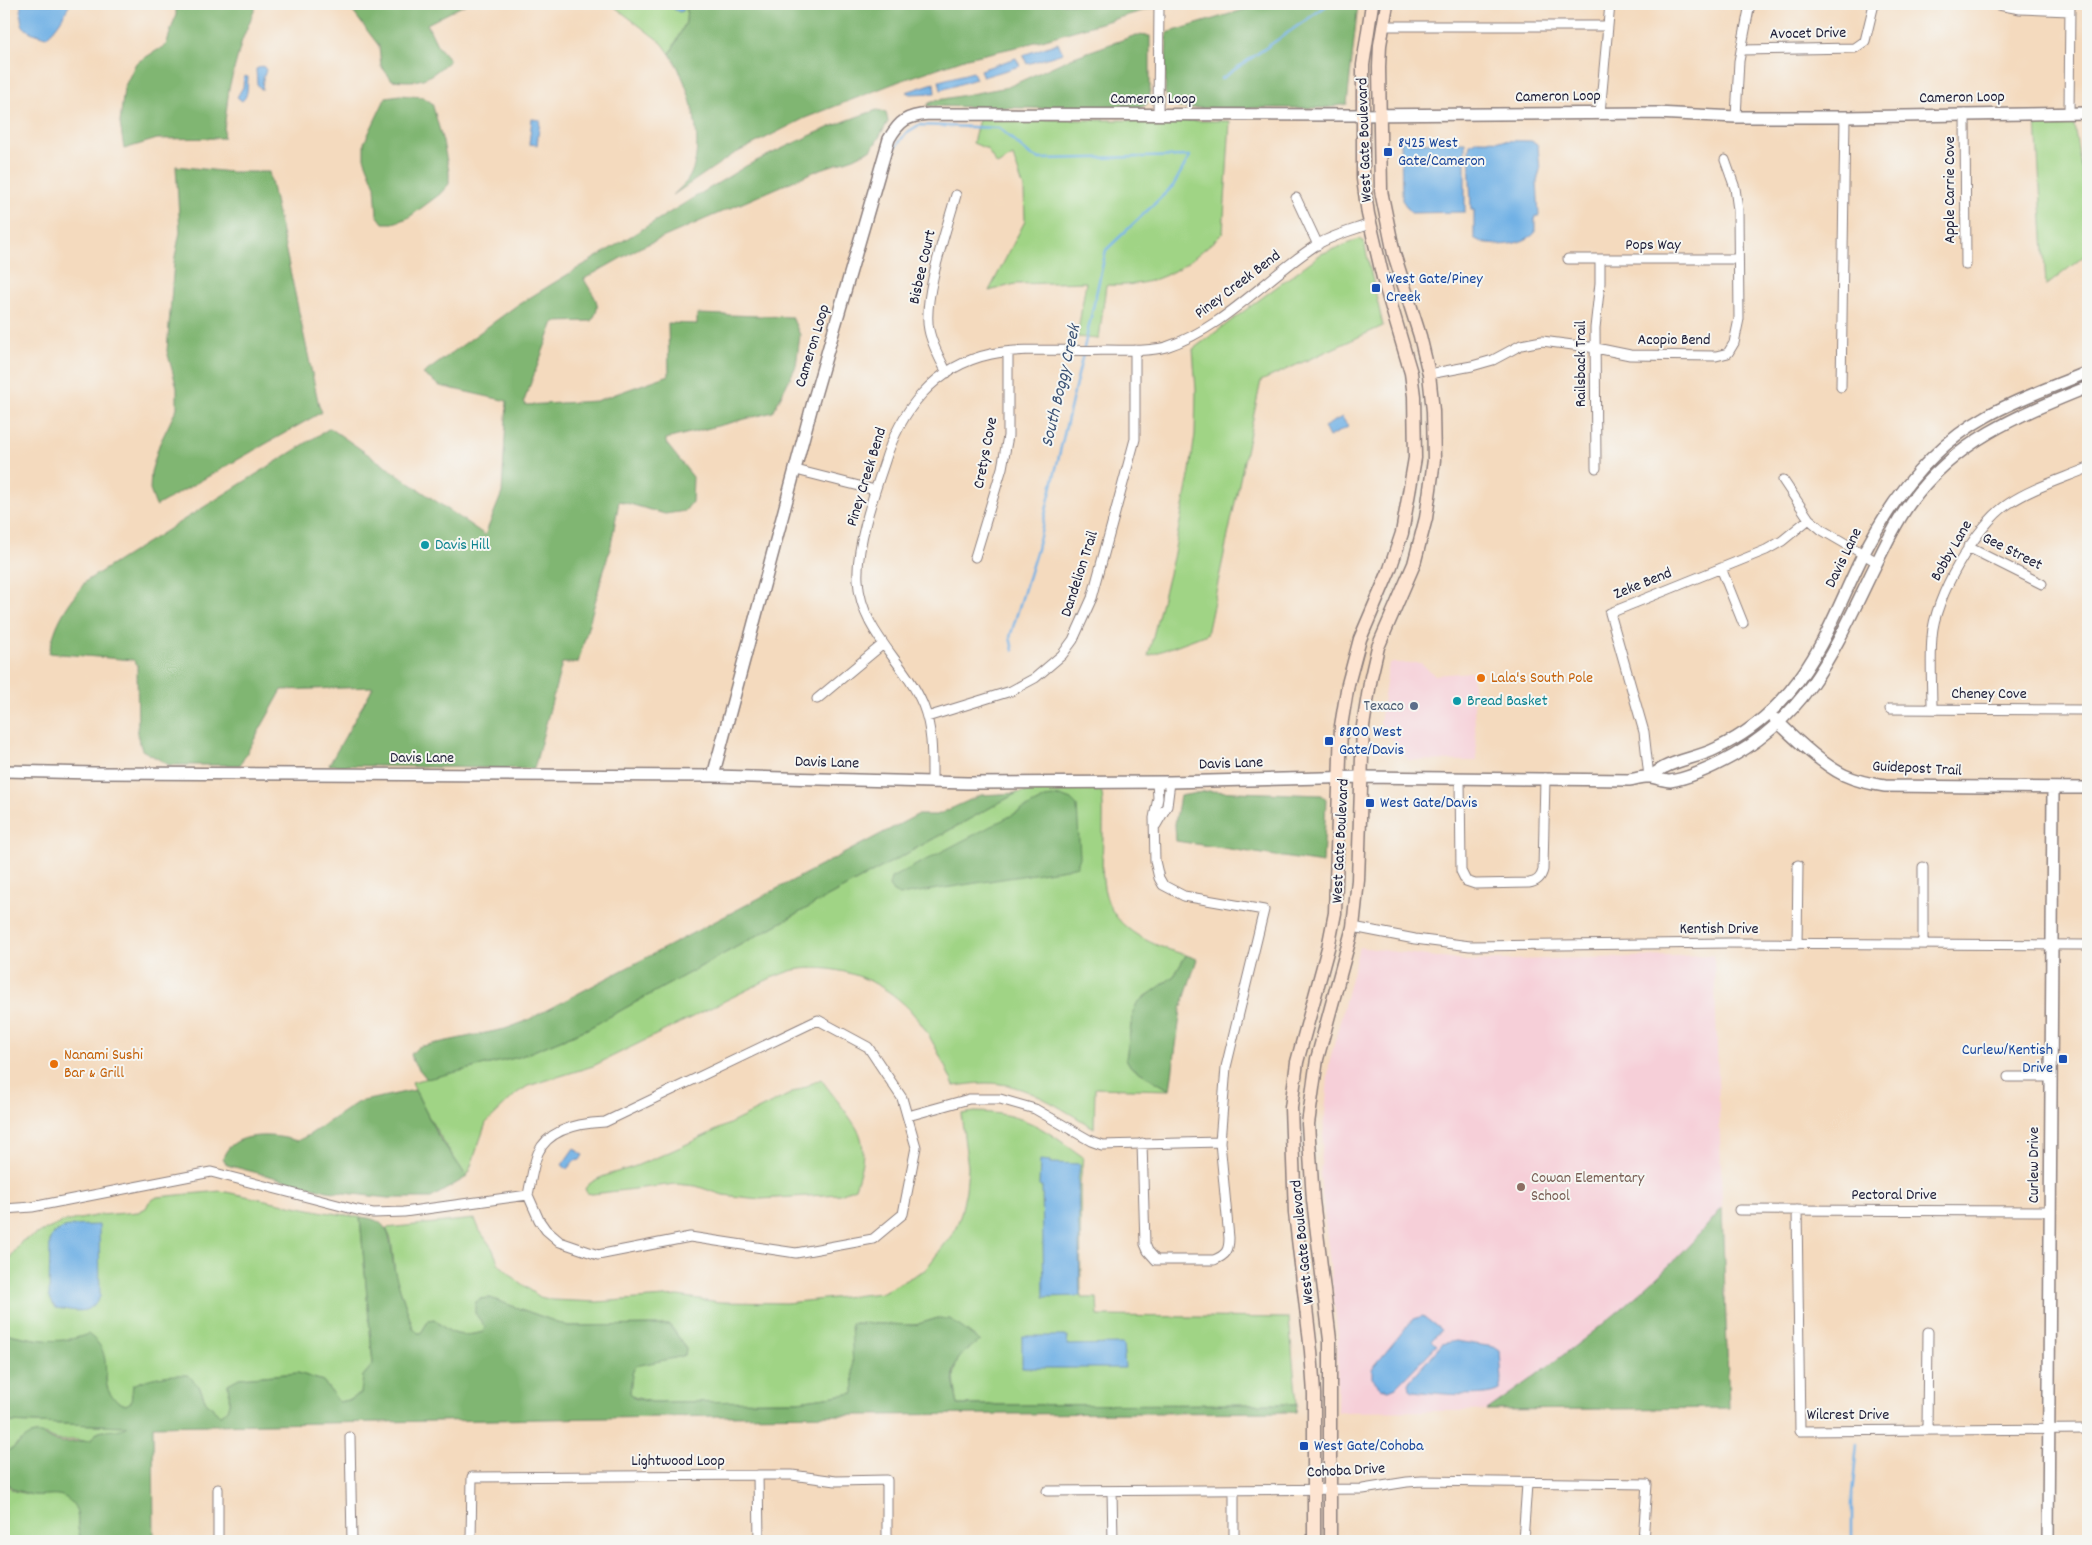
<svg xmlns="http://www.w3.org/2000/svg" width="2092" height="1545" viewBox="0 0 2092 1545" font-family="Dekko,sans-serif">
	<rect width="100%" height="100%" fill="#f6f6f2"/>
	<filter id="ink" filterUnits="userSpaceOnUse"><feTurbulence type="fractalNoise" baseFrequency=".02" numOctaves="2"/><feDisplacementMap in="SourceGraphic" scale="10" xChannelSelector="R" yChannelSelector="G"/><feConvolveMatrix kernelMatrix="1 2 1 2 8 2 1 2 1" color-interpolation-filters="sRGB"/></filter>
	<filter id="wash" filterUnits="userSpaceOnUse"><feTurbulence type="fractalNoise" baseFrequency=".0096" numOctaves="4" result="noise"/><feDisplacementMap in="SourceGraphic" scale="20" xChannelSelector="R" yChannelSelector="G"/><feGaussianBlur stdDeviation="1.12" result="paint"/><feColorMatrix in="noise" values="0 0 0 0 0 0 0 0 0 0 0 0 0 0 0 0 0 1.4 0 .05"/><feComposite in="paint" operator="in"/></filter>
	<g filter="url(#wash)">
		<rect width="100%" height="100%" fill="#f4dabe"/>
		<!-- built -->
		<path fill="#f6cfd8" d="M1389 663H1421L1434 675 1472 672 1477 761 1408 760 1380 723Z
			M1359 947 1466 961 1714 955 1729 1408 1337 1412 1338 1336 1320 1176 1329 1064Z"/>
		<!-- green -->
		<path fill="#a0d485" stroke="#617b60" d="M611 4H687L686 22 670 54 662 43Z
			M979 119 1230 121 1223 233C1184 267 1161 288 1106 285L1099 339 1077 337 1086 282 1015 284 989 291 1025 221 1024 189 1013 156 997 165 987 149 973 143Z
			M2073 119 2088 210V253L2046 286 2036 122Z
			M1359 239 1364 242 1383 326 1261 381 1207 634 1148 656 1173 558 1190 471 1195 434 1196 390 1193 349 1321 254Z
			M1069 788 1101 789C1104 802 1103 817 1103 831 1103 852 1100 876 1106 896 1116 932 1155 946 1186 955L1174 976 1159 988 1144 997 1133 1012 1126 1059 1131 1067 1170 1090 1095 1088 1094 1128C1061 1109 1025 1082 985 1083 975 1083 964 1085 954 1086 942 1060 930 1032 910 1010 883 981 840 964 800 969 790 970 780 975 771 978L593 1066 528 1086 517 1093 486 1123 467 1177C446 1146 426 1117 412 1082L519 1057 587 1029 1017 793Z
			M821 1079C830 1092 858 1125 861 1138 866 1154 860 1173 855 1188L840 1194 760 1199 723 1195 696 1186 676 1184 592 1194 587 1193 585 1189C591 1177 623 1171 636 1166 699 1141 760 1108 821 1079Z
			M975 1112C1026 1113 1044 1129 1083 1157L1080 1183 1081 1298H1097L1098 1316 1289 1318 1297 1404 958 1405C955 1385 950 1371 962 1353L938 1318 915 1325 852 1323 855 1393 798 1401 652 1402 634 1397 630 1393 632 1374 635 1366 685 1355 686 1348 670 1325 568 1326 490 1298 479 1299 475 1313 485 1327 483 1332C460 1338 451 1335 434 1319L429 1320 421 1333H418L413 1328 395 1274 391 1239 386 1228 475 1219 480 1231 492 1248 499 1264 519 1282 540 1297 552 1300 597 1302 678 1296 719 1302 786 1303 881 1293 925 1270 954 1232 961 1214 966 1190 968 1167 961 1114Z
			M221 1191 324 1212 360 1217 373 1365 363 1376 362 1393 352 1399 339 1402 323 1381 298 1373 240 1378 228 1384C229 1397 233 1408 220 1415L206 1402 199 1386 134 1385 131 1402 126 1405 115 1402 107 1391 105 1364 98 1343 88 1335C60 1345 38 1340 9 1334L4 1343V1266L22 1241 63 1222 101 1215 138 1212 146 1208 149 1202 157 1197Z
			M4 1422 127 1426C124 1428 120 1431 116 1431 105 1433 97 1428 91 1440 86 1441 83 1441 78 1440 63 1439 59 1444 45 1434 36 1437 23 1439 16 1445 7 1452 0 1484 13 1490 16 1492 32 1495 36 1495 50 1496 60 1490 72 1502 83 1514 73 1529 83 1541H4Z"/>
		<!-- forest -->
		<path fill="#80b672" stroke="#516c56" d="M176 4H257L242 40 229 88 223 138 157 139 124 149 120 123 124 88 136 63 166 45 176 15Z
			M347 4H466L427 24 437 45 450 60C427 80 422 83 392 80L381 66 379 46Z
			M687 4H1156V7L1021 46 967 58 900 81 805 118 732 155 673 195C677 191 683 186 687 181 709 150 690 83 670 54L686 22Z
			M1263 4H1358L1347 104 1324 108H1178L1169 103 1165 92 1167 33Z
			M1136 35 1150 36V98L1147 104 1140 108 1081 109 927 106 929 103 938 100 1008 87 1071 58Z
			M400 95 423 97 432 103 443 142 449 171V184L440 194 408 218 393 223H383L377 215 375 186 364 158V143L386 97Z
			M877 110 886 112 888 122 872 149 854 158 818 170 639 248 584 279C592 295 605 304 591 321L554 322 524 401 526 405 596 401 669 375 668 323 697 324V314L792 317 800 335 796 366 773 412 666 439V443L693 477 692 502 685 511 665 514 619 501 611 545 578 663H562L534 769 329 765 373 687 282 690 240 765H169L142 750 138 738 137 664 133 660 49 653C56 620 66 607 86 581L330 428 485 535 502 493 507 401 440 386 423 374 516 306 746 166C789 145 832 124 877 110Z
			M176 166 230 172H269L319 406 322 412 156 506 150 490 151 472 159 445 177 408V388L167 351 174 262 180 232Z
			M1208 791 1322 795 1326 800 1323 863 1176 841 1175 824 1180 796Z
			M1017 793 587 1029 519 1057 427 1079 413 1062 411 1054 418 1047 505 1029 524 1022 917 815H937L981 795Z
			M1060 796 1071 800 1077 806 1080 857 1077 866 1066 869 900 895 893 892 889 886 891 878 1045 798Z
			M1186 955 1197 959 1181 1009 1170 1090 1131 1067 1126 1059 1133 1012 1137 1003 1174 976Z
			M415 1090 437 1134 467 1177 431 1198H388L327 1191 227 1165 223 1158C232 1130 275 1134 297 1141L309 1135 358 1102Z
			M1722 1208 1729 1408 1487 1410C1571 1351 1656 1289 1722 1208Z
			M360 1217C398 1219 388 1249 396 1276 401 1293 407 1310 413 1328L418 1333H421L429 1320 434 1319C451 1335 460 1338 483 1332L485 1327 475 1313V1303L479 1299 490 1298 568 1326 670 1325 686 1348 685 1355 675 1358 635 1366 632 1374 630 1393 634 1398 652 1402 798 1401 854 1393 851 1323 915 1325 938 1318 950 1319 980 1341C949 1361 951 1370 958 1405L1297 1404 1296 1412 719 1416 153 1426 154 1541H83C73 1529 83 1514 71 1502 59 1490 49 1497 34 1495 29 1495 24 1492 19 1491 1 1487 4 1467 4 1452 16 1450 22 1437 34 1434 45 1432 49 1441 60 1442 65 1443 86 1441 91 1440 99 1425 112 1435 127 1426L4 1422V1343L9 1334C37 1340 60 1345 88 1334 91 1337 95 1339 97 1342 116 1363 92 1393 126 1405L131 1402 133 1385C150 1377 169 1374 188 1375L199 1386 206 1402 220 1415C233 1408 229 1397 228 1384L239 1378 298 1373 323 1381 339 1402 352 1399 361 1393 363 1376 373 1364Z"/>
		<!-- water -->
		<path fill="#71b1e5" stroke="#4a6a90" d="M21 4H70C63 17 57 28 46 37 22 30 20 29 21 4Z
			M666 4H685L683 11 679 12Z
			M1058 43 1063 53 1027 64 1023 55Z
			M1016 58 1020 66 983 77 980 70Z
			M263 66 266 70 263 79 262 90 257 84 256 69Z
			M973 72 976 79 941 90 939 81Z
			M244 76 248 77C247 85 249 96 242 101L237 97 243 87Z
			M934 83 935 93 910 94 906 92Z
			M532 119 540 120 537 145 529 144Z
			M1401 140H1405L1408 143 1465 142V212L1411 213 1402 200Z
			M1477 140 1531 141 1536 143 1538 146 1540 170 1537 181 1539 216H1535V233C1522 246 1489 249 1474 238V210H1471L1469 150 1470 144Z
			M2088 150V192L2082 161 2083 154Z
			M1342 417 1348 427 1329 437 1324 427Z
			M574 1148 583 1155 580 1160 574 1161 567 1169 562 1165Z
			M1040 1160 1050 1161V1163L1080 1164 1078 1180 1080 1296 1044 1297 1042 1186H1039Z
			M99 1225 100 1297C88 1317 75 1310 55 1308L49 1296 50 1239C60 1223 82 1226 99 1225Z
			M1423 1316 1441 1330 1432 1340 1437 1345 1396 1387 1389 1390 1381 1388 1372 1378V1369L1413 1319Z
			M1022 1336H1068L1067 1345 1123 1344 1125 1368H1022Z
			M1456 1341 1494 1347 1500 1351 1502 1380 1499 1390C1485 1399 1431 1393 1413 1391L1410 1389 1409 1383 1411 1379 1442 1344Z"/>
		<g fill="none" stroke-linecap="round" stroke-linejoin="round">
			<!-- stream -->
			<path stroke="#71b1e5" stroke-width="2.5" d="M1221 79 1329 4
				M894 149 906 133 919 125 999 128 1030 155 1040 159 1190 156 1173 186 1106 250 1084 348
				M1013 650 1010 637 1037 549 1083 354
				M1852 1537V1494L1857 1444"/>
		</g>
	</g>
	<g filter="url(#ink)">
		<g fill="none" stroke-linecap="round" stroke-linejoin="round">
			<defs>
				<path id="minor" d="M1993 4 2020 9 2069 11
					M1383 26H1607
					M1741 50 1855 48 1865 41 1874 4
					M1600 113 1610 4
					M2069 113 2070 4
					M1965 114 1966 265
					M1158 115 1159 4
					M1736 117 1739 61 1750 4
					M1296 198 1318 245
					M1568 259H1738
					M947 373C940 359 932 345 929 330 922 299 947 228 956 195
					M1429 374 1472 366 1493 360 1521 345 1542 341 1596 348 1630 355 1716 356 1728 353 1734 343 1739 319 1738 210 1735 188 1725 160
					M1841 387 1845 117
					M1596 468 1595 328 1600 283V260
					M796 470 875 490
					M1783 480 1809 519 1822 530 1877 562
					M1968 547 2042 584
					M975 557 1002 468 1008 436V352
					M1721 568 1743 623
					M817 699 882 645
					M1890 709 2088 710
					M1932 709C1932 685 1930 661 1932 637 1934 598 1976 525 2008 504 2032 488 2062 479 2088 468
					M927 717 1011 691 1035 678 1062 655 1073 640 1092 598 1135 439V350
					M1649 777 1644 732 1610 613 1766 550 1782 541 1809 519
					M1460 778 1461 871 1466 881 1475 884 1529 883C1537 882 1541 878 1543 870L1545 778
					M1157 782 1158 798 1154 818 1155 861 1159 878 1163 885 1184 896 1264 910 1226 1067 1220 1142
					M932 783C932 756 933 730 923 705 904 660 861 633 858 580 856 547 873 496 884 464 900 411 934 366 991 354 1025 347 1070 352 1106 350 1125 350 1148 352 1166 347 1225 328 1267 276 1318 244 1334 235 1353 230 1370 224
					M1156 825 1167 806 1170 782
					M1353 927 1415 939 1470 946 1728 943 2088 945
					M1797 944 1798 865
					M1923 944V867
					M2008 1077H2051
					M908 1116 969 1099H1000L1035 1109 1091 1141 1102 1145 1220 1142 1229 1238C1229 1251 1226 1255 1214 1260H1156L1148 1251 1145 1244 1142 1143
					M4 1209 32 1207 211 1172 357 1210 373 1213 404 1212 528 1195C531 1181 533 1165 538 1153 549 1128 581 1123 605 1122L818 1020 868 1047 902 1098 916 1147 903 1214 873 1239 796 1253 690 1237 598 1255 560 1242 546 1230 539 1220 528 1195
					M1739 1210 2050 1211
					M1797 1210 1800 1431 2088 1429
					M1927 1429 1928 1332
					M350 1437 352 1541
					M758 1475 759 1541
					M218 1489V1541
					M1047 1491 1363 1489 1407 1482 1422 1481 1647 1484 1643 1541
					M1112 1491 1113 1541
					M1234 1491V1541
					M471 1541 472 1477 758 1475H792L836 1481 887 1480V1541
					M1523 1541 1527 1484"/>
				<path id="tertiary" d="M1775 719C1793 737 1821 764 1844 775 1857 781 1871 784 1885 786L2088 788
					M4 771 95 773 713 776 967 783 1170 782 1361 777 1629 780C1636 779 1644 776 1651 777 1657 778 1664 781 1670 781 1691 778 1715 766 1733 756 1812 711 1837 643 1875 566 1886 544 1896 522 1910 503 1956 440 2019 415 2088 387
					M713 776 813 402 889 139C900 120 907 116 929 114L1349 115 1656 113 1736 117H1845L2088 113
					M1649 777C1654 774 1660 769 1665 767 1681 759 1699 757 1715 749 1743 736 1770 715 1790 691 1823 652 1840 601 1863 555 1892 498 1931 447 1987 416 2019 398 2055 386 2088 372
					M2048 1541 2053 789"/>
				<path id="secondary" d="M1314 1541V1394L1311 1351 1295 1213 1291 1108 1297 1062 1328 948 1335 913 1341 726 1348 684 1360 639 1390 569 1402 533 1415 458 1414 396 1411 373 1383 278 1368 214 1363 179V65L1372 4
					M1330 1541V1340L1313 1200 1308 1124 1317 1059 1353 927 1358 880 1363 726 1371 677 1378 647 1414 564 1426 518 1434 460 1433 411 1429 374 1420 336 1394 254 1381 191 1379 67 1380 45 1387 4"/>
			</defs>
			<!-- minor casing -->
			<use href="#minor" stroke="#8b7e7c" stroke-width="11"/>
			<!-- tertiary casing -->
			<use href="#tertiary" stroke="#8b7e7c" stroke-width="14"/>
			<!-- secondary casing -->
			<use href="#secondary" stroke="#8b7e7c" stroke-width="15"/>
			<!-- minor -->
			<use href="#minor" stroke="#fff" stroke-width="9"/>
			<!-- tertiary -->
			<use href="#tertiary" stroke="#fff" stroke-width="11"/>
			<!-- secondary -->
			<use href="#secondary" stroke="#fde4d1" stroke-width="12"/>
		</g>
	</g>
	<!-- markers -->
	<g fill="#1a4fb4" stroke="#f6f6f2" stroke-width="2">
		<rect x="1383" y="147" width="10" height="10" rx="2.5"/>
		<rect x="1371" y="283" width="10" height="10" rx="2.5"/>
		<rect x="1324" y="736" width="10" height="10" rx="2.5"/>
		<rect x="1365" y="798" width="10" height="10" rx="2.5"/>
		<rect x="2058" y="1054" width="10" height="10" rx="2.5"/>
		<rect x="1299" y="1441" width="10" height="10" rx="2.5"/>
	</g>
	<g fill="#0f9aa8" stroke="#f6f6f2" stroke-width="2">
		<circle cx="425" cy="545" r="5"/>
		<circle cx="1457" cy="701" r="5"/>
	</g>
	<g fill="#e8710a" stroke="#f6f6f2" stroke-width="2">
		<circle cx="1481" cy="678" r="5"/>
		<circle cx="54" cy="1064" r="5"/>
	</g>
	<circle fill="#5c6f8a" stroke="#f6f6f2" stroke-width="2" cx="1414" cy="706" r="5"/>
	<circle fill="#8d6e63" stroke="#f6f6f2" stroke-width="2" cx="1521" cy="1187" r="5"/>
	<g text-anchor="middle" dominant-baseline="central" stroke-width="4" stroke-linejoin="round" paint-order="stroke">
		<!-- street labels -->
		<g font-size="16" fill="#22223b" stroke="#f6f6f2">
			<text transform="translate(1808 34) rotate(-1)">Avocet Drive</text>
			<text transform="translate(1558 97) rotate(-1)">Cameron Loop</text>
			<text transform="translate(1962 98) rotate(-1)">Cameron Loop</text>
			<text x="1153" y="99">Cameron Loop</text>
			<text transform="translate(1365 140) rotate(-92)">West Gate Boulevard</text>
			<text transform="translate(1950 190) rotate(-90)">Apple Carrie Cove</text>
			<text x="1653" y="245">Pops Way</text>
			<text transform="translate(923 267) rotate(-77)">Bisbee Court</text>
			<text transform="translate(1238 285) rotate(-37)">Piney Creek Bend</text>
			<text x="1674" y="340">Acopio Bend</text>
			<text transform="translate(813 346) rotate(-73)">Cameron Loop</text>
			<text transform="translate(1581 364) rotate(-90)">Railsback Trail</text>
			<text transform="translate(986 453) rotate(-79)">Cretys Cove</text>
			<text transform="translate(867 477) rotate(-73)">Piney Creek Bend</text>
			<text transform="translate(1952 551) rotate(-60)">Bobby Lane</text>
			<text transform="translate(2012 552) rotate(27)">Gee Street</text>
			<text transform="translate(1844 558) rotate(-64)">Davis Lane</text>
			<text transform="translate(1080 574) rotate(-72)">Dandelion Trail</text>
			<text transform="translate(1643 584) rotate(-22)">Zeke Bend</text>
			<text x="1989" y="694">Cheney Cove</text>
			<text x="422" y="758">Davis Lane</text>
			<text transform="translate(827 763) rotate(2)">Davis Lane</text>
			<text transform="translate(1231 764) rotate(-2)">Davis Lane</text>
			<text transform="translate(1917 769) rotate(3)">Guidepost Trail</text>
			<text transform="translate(1341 841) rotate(-87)">West Gate Boulevard</text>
			<text x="1719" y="929">Kentish Drive</text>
			<text transform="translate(2034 1165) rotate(-90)">Curlew Drive</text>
			<text x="1894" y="1195">Pectoral Drive</text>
			<text transform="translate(1303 1242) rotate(-96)">West Gate Boulevard</text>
			<text x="1848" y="1415">Wilcrest Drive</text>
			<text x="678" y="1461">Lightwood Loop</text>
			<text transform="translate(1346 1471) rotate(-3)">Cohoba Drive</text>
		</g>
		<!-- transit labels -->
		<g font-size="16" fill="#164399" stroke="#f6f6f2" text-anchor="start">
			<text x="1398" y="143">8425 West<tspan x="1398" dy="18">Gate/Cameron</tspan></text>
			<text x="1386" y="279">West Gate/Piney<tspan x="1386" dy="18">Creek</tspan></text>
			<text x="1339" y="732">8800 West<tspan x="1339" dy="18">Gate/Davis</tspan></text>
			<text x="1380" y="803">West Gate/Davis</text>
			<text x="2053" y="1050" text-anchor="end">Curlew/Kentish<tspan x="2053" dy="18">Drive</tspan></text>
			<text x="1314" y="1446">West Gate/Cohoba</text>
		</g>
		<!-- culture labels -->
		<g font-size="16" fill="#0d838f" stroke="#f6f6f2" text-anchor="start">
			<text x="435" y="545">Davis Hill</text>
			<text x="1467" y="701">Bread Basket</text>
		</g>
		<!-- food labels -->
		<g font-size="16" fill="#c56008" stroke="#f6f6f2" text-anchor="start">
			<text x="1491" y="678">Lala's South Pole</text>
			<text x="64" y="1055">Nanami Sushi<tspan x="64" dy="18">Bar &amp; Grill</tspan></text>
		</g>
		<!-- service labels -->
		<g font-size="16" fill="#4e5e75" stroke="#f6f6f2" text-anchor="end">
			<text x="1404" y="706">Texaco</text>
		</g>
		<!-- education labels -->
		<g font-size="16" fill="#785e54" stroke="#f6f6f2" text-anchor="start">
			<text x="1531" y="1178">Cowan Elementary<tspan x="1531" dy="18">School</tspan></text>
		</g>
		<!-- water labels -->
		<g font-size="18" font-style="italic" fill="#3e5476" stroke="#f6f6f2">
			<text transform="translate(1062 386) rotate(-77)">South Boggy Creek</text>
		</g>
	</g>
	<!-- margin -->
	<rect width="2092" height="1545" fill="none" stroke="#f6f6f2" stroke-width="20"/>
</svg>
